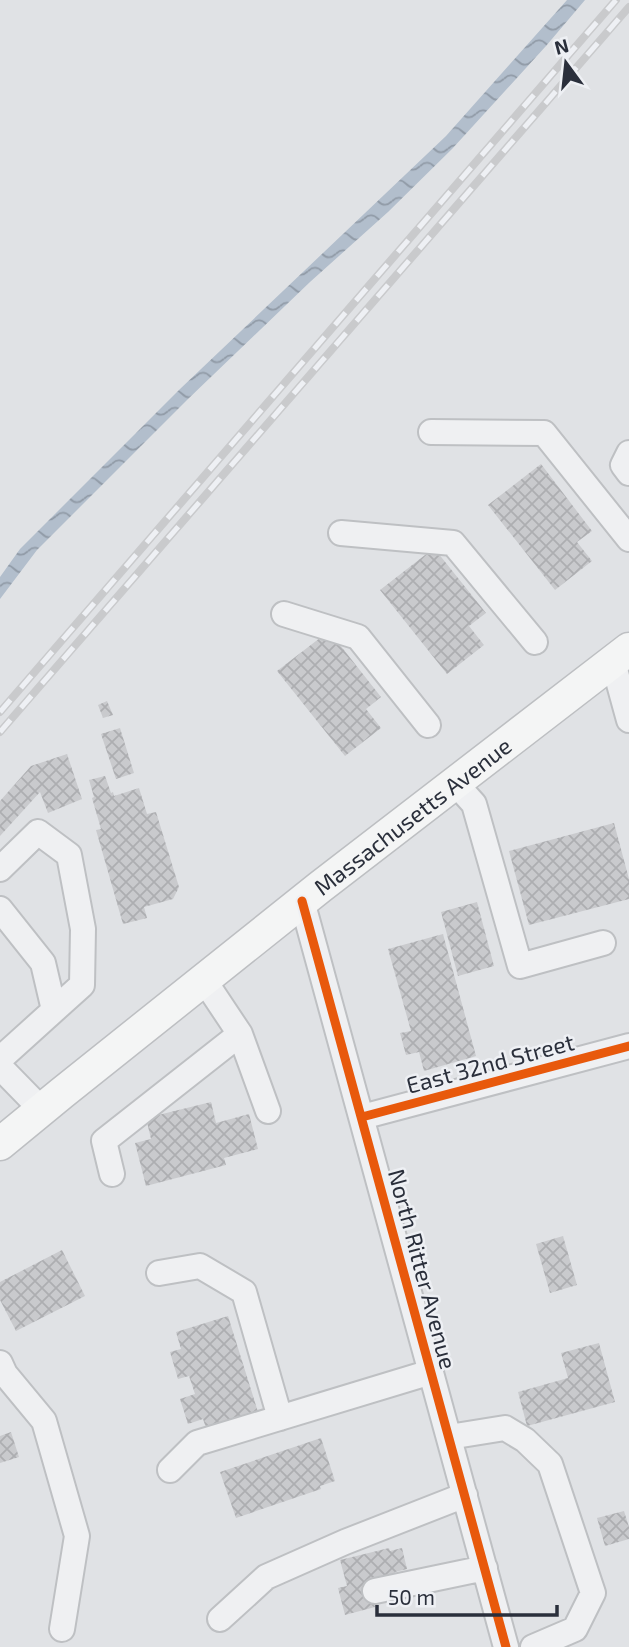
<svg xmlns="http://www.w3.org/2000/svg" width="629" height="1647" viewBox="0 0 629 1647" font-family="'Exo 2',sans-serif">
	<defs>
		<pattern id="water-waves" width="16" height="10" patternUnits="userSpaceOnUse" patternTransform="scale(1.75)"><rect width="16" height="10" fill="#b2becc"/><path d="M0 5q4-4 8 0t8 0" fill="none" stroke="#919ba7"/></pattern>
		<pattern id="building-cross-hatch" width="8" height="8" patternUnits="userSpaceOnUse" patternTransform="scale(1.75)"><rect width="8" height="8" fill="#c9cacd"/><path d="M0 0l8 8M0 8l8-8" fill="none" stroke="#adaeb1"/></pattern>
	</defs>
	<rect width="100%" height="100%" fill="#e0e2e5"/>
	<!-- water -->
	<path fill="url(#water-waves)" d="M567 0H585L546 46 452 149 388 212 310 282 188 399 37 550 0 599V577L20 549 180 389 446 136Z"/>
	<!-- building -->
	<path fill="url(#building-cross-hatch)" d="M541 464 592 531 577 542 592 561 555 590 488 505Z
		M434 548 486 613 469 626 484 645 447 674 380 590Z
		M329 631 381 697 366 709 381 728 345 756 277 671Z
		M107 701 113 715 103 718 98 705Z
		M120 728 134 773 116 779 101 734Z
		M67 754 82 799 48 813 40 792 0 836V801L31 766Z
		M105 776 111 793 113 792 114 796 139 788 147 814 156 812 179 887 173 899 144 907 147 918 123 924 96 830 101 829 92 798 94 797 89 780Z
		M614 823 629 879V899L529 925 509 851Z
		M477 902 494 966 458 976 441 912Z
		M443 934 476 1056 424 1071 419 1052 406 1055 400 1033 411 1031 388 949Z
		M211 1102 216 1123 249 1114 258 1149 224 1158 226 1165 146 1186 135 1143 151 1139 146 1118Z
		M563 1236 577 1285 550 1293 536 1244Z
		M62 1250 85 1296 16 1331 0 1300V1282Z
		M228 1316 258 1412 206 1428 203 1419 188 1424 180 1399 195 1394 189 1376 178 1379 170 1352 181 1349 176 1332Z
		M599 1343 615 1402 527 1426 518 1392 568 1378 561 1353Z
		M11 1432 19 1457 0 1463V1436Z
		M321 1438 335 1481 320 1486 321 1489 236 1518 220 1472Z
		M624 1511 629 1527V1539L605 1546 597 1518Z
		M389 1548 390 1551 402 1548 407 1569 395 1572 396 1576 368 1583 375 1607 345 1615 338 1588 347 1586 340 1560Z"/>
	<g fill="none" stroke-linecap="round" stroke-linejoin="round">
		<defs>
			<path id="minor" d="M431 432 544 433 629 539
				M629 453 623 465 629 473
				M341 533 453 543 535 642
				M284 614 358 637 428 725
				M613 662 629 720
				M455 783 474 804 520 966 603 943
				M0 869 38 832 69 855 83 929 82 985 0 1059
				M302 901 506 1647
				M0 909 43 963 54 1010
				M204 980 240 1034 268 1111
				M0 1067 41 1109
				M362 1117 629 1046
				M112 1174 104 1141 240 1034
				M159 1273 200 1266 244 1292 280 1418
				M0 1363 5 1374 44 1421 77 1536 62 1629
				M449 1437 505 1428 525 1440 550 1464 593 1593 575 1629 533 1647
				M170 1470 197 1443 431 1372
				M375 1591 485 1568
				M220 1619 266 1577 345 1542 465 1495"/>
			<g id="major">
				<path id="s1" d="M0 1144 62 1093 320 887 629 649"/>
			</g>
		</defs>
		<!-- minor casing -->
		<use href="#minor" stroke="#bec0c3" stroke-width="28"/>
		<!-- major casing -->
		<use href="#major" stroke="#bdbfc2" stroke-width="35"/>
		<!-- minor -->
		<use href="#minor" stroke="#eff0f2" stroke-width="24"/>
		<!-- major -->
		<use href="#major" stroke="#f4f5f5" stroke-width="32"/>
		<defs>
			<path id="rail" d="M0 712 616 0
				M0 732 629 7"/>
		</defs>
		<!-- rail casing -->
		<use href="#rail" stroke="#c9cacc" stroke-width="8"/>
		<!-- rail -->
		<use href="#rail" stroke="#eef0f4" stroke-width="5" stroke-dasharray="16" stroke-linecap="butt"/>
		<defs>
			<path id="cycleway" d="M302 901 506 1647
				M362 1117 629 1046"/>
		</defs>
		<!-- cycleway casing -->
		<use href="#cycleway" stroke="#eef0f4" stroke-width="13"/>
		<!-- cycleway -->
		<use href="#cycleway" stroke="#e8590c" stroke-width="9"/>
	</g>
	<g text-anchor="middle" dominant-baseline="central" stroke-width="5" stroke-linejoin="round" paint-order="stroke">
		<!-- street labels -->
		<g font-size="23" fill="#2a2f3b" stroke="#eef0f4">
			<text stroke="none"><textPath href="#s1" startOffset="527">Massachusetts Avenue</textPath></text>
			<text transform="translate(490 1063) rotate(-15)">East 32nd Street</text>
			<text transform="translate(423 1269) rotate(75)">North Ritter Avenue</text>
		</g>
	</g>
	<!-- north arrow -->
	<g transform="translate(566 63) rotate(345)" stroke="#eef0f4" stroke-width="5" paint-order="stroke">
	<path d="M0-5L12 26L0 18L-12 26Z" fill="#2a2f3b"/>
	<text y="-10" font-size="19" font-weight="bold" text-anchor="middle" fill="#2a2f3b">N</text>
	</g>
	<!-- scale -->
	<path d="M377 1605v10h180v-10" fill="none" stroke="#2a2f3b" stroke-width="3.5"/>
	<text x="388" y="1605" font-size="21" fill="#2a2f3b" stroke="#eef0f4" stroke-width="5" paint-order="stroke">50 m</text>
</svg>
